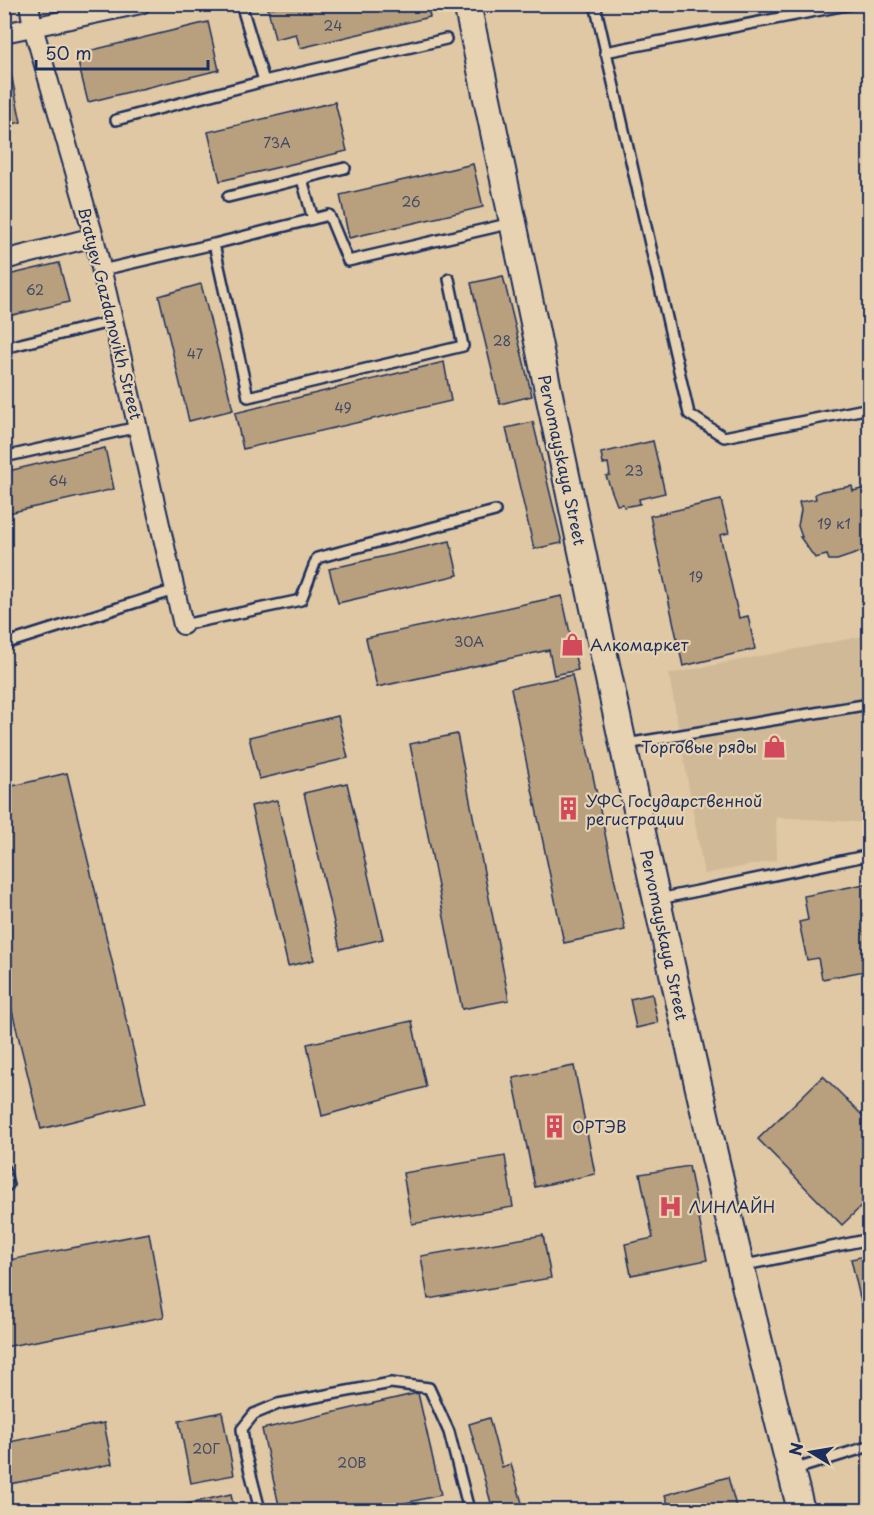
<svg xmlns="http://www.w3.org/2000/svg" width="874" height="1515" viewBox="0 0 874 1515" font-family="'Playpen Sans',sans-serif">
	<rect width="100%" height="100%" fill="#dfc8a3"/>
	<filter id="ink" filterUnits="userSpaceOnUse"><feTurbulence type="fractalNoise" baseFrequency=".0167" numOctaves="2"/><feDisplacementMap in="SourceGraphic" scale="12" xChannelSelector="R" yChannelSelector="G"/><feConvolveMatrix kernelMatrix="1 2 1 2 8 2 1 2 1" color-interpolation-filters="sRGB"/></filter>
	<g filter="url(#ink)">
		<!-- built -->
		<path fill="#cfb997" d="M869 635V823L776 817 777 860 704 874 669 674Z"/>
		<!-- building -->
		<path fill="#b8a07e" stroke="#1b2f5e" stroke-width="1.5" d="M285 4H427L430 17 300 48 296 34 275 39 268 9Z
			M208 22 219 70 88 102 76 54Z
			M9 64 21 122 4 126V65Z
			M335 102 347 151 220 181 208 132Z
			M473 164 483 207 349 238 340 195Z
			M59 263 69 302 4 317V276Z
			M503 276 532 396 500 404 471 283Z
			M201 284 233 410 189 421 159 296Z
			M444 362 451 401 243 449 235 413Z
			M533 422 562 543 534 549 506 428Z
			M653 441 665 493 639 499 640 504 624 507 623 504 617 505 606 476 610 475 608 463 603 464 601 453Z
			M105 448 114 489 4 514V472Z
			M852 486 853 491 870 487V549L837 560H829L827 555 815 558 800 537H802L798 526 801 510 799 502 816 499 815 494 822 491Z
			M721 500 729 533 720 535 739 618 748 616 755 649 683 666 650 516Z
			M450 541 458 575 338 603 329 569Z
			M562 596 578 670 554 675 549 650 377 687 366 638Z
			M572 675 625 930 564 943 511 688Z
			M338 716 348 758 259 779 249 737Z
			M457 734 509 1000 462 1009 410 744Z
			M67 773 146 1103 41 1129 4 978V788Z
			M347 783 383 939 340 949 304 793Z
			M277 800 314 960 288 966 251 806Z
			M870 883V970L822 979 818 958 807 960 799 922 808 920 804 896Z
			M652 994 658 1023 636 1028 630 999Z
			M412 1021 426 1087 322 1116 307 1044Z
			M574 1066 595 1174 535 1187 513 1078Z
			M823 1076 870 1123V1198L842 1225 758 1139Z
			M505 1156 513 1207 412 1224 403 1173Z
			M689 1166 707 1260 631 1275 625 1244 653 1238 640 1174Z
			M149 1233 164 1317 4 1347V1261Z
			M543 1235 551 1278 428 1299 421 1256Z
			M870 1255V1341L851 1259Z
			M418 1393 441 1495 374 1510H280L262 1429Z
			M222 1412 234 1475 191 1483 179 1421Z
			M489 1418 502 1467 511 1464 524 1510H493L469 1424Z
			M104 1423 112 1464 4 1485V1443Z
			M728 1477 737 1510H670L665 1495Z
			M231 1494 234 1510H160Z"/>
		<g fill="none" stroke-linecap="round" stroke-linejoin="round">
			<defs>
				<path id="lane" d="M241 4 264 81 446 39
					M595 4 689 414 724 437 870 408
					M605 52 852 4
					M116 120 264 81
					M302 179 313 219
					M228 197 345 168
					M214 244 329 215 348 261 512 223
					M102 270 214 244 248 397 463 346 449 279
					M4 348 114 321
					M4 457 138 427
					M183 625 301 600 317 558 495 511
					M4 644 175 590
					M626 744 870 704
					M659 899 870 855
					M4 1169 8 1185
					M741 1266 870 1239
					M793 1470 870 1446
					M260 1510 245 1452 242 1429 254 1414 278 1404 391 1383 429 1388 449 1432 469 1510"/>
				<path id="street" d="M29 4 33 27 94 237 183 625
					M4 33 141 4
					M4 260 94 237"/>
				<path id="secondary" d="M467 4C574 507 673 1013 801 1510"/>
			</defs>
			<!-- lane casing -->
			<use href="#lane" stroke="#1b2f5e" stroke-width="14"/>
			<!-- street casing -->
			<use href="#street" stroke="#1b2f5e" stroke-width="22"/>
			<!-- secondary casing -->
			<use href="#secondary" stroke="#1b2f5e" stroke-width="30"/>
			<!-- lane -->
			<use href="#lane" stroke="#e7d2b1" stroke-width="9"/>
			<!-- street -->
			<use href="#street" stroke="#e7d2b1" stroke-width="18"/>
			<!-- secondary -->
			<use href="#secondary" stroke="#e7d2b1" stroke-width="26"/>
		</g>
	</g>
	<!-- icons -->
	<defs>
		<symbol id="shop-bare" viewBox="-9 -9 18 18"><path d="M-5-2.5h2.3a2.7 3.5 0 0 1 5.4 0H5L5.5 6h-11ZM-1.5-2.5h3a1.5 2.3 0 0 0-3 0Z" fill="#d1495b" stroke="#e7d2b1" stroke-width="2.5" paint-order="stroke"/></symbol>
		<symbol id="building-bare" viewBox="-9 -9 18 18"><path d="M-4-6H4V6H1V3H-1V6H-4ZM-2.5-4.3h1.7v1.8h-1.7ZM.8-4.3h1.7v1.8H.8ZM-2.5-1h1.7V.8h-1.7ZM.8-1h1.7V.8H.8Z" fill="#d1495b" stroke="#e7d2b1" stroke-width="2.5" paint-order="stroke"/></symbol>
		<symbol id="hospital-bare" viewBox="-9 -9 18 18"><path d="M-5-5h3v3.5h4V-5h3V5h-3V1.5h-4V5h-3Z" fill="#d1495b" stroke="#e7d2b1" stroke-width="2.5" paint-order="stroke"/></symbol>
	</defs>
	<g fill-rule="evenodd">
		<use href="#shop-bare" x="556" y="628" width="33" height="33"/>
		<use href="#shop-bare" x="758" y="730" width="33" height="33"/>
		<use href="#building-bare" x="552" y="792" width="33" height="33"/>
		<use href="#building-bare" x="538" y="1110" width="33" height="33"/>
		<use href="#hospital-bare" x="654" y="1190" width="33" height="33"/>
	</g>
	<g text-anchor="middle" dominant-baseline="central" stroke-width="4.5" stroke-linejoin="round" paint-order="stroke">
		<!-- number labels -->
		<g font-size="14" fill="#424b66">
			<text x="333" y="25">24</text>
			<text x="277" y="142">73А</text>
			<text x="411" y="201">26</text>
			<text x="35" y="289">62</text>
			<text x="502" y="340">28</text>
			<text x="195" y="353">47</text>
			<text x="343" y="407">49</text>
			<text x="634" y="470">23</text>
			<text x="58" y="480">64</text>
			<text x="834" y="523">19 к1</text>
			<text x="696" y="576">19</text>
			<text x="469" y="641">30А</text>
			<text x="206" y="1448">20Г</text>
			<text x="352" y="1462">20В</text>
		</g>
		<!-- street labels -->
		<g font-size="16" fill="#1b2f5e" stroke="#e7d2b1">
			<text transform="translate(111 313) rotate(76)">Bratyev Gazdanovikh Street</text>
			<text transform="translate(563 460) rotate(78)">Pervomayskaya Street</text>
			<text transform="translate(665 935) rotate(78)">Pervomayskaya Street</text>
		</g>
		<!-- poi labels -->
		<g font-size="16" fill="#1b2f5e" stroke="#e7d2b1" text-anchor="start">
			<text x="590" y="644">Алкомаркет</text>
			<text x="757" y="746" text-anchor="end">Торговые ряды</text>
			<text x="586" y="800">УФС Государственной<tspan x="586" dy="18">регистрации</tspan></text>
			<text x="572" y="1126">ОРТЭВ</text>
			<text x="689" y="1206">ЛИНЛАЙН</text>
		</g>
	</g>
	<!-- margin -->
	<rect width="874" height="1515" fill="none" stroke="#e7d2b1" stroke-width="24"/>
	<rect x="12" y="12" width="850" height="1491" fill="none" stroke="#1b2f5e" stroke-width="2" filter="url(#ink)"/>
	<!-- north arrow -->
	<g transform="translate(811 1452) rotate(281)" stroke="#e7d2b1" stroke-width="4.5" paint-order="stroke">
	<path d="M0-4.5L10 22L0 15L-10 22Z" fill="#1b2f5e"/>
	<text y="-9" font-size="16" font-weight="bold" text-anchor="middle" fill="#1b2f5e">N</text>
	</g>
	<!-- scale -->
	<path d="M36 60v9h172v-9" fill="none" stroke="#1b2f5e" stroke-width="3"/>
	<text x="45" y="60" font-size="18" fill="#1b2f5e" stroke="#e7d2b1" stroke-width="4.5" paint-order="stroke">50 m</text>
</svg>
